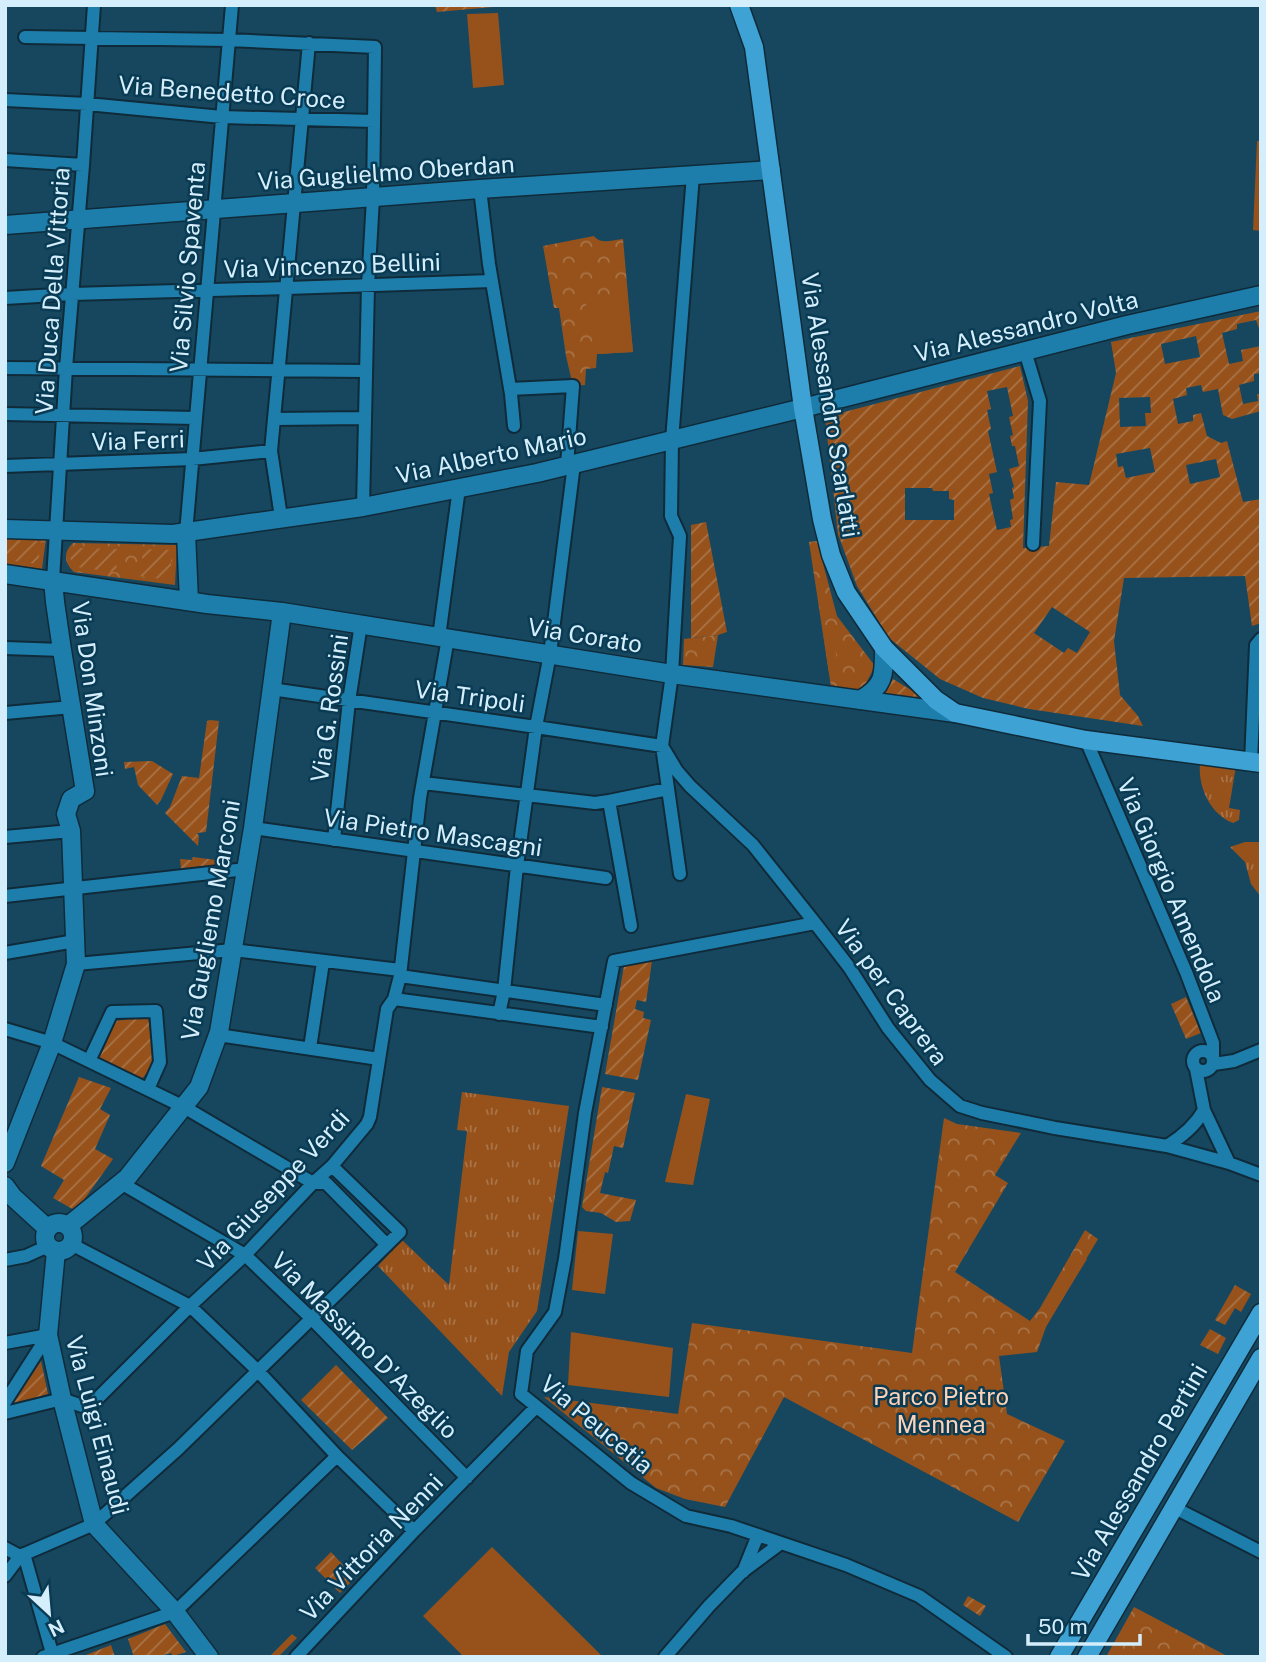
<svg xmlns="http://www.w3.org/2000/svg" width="1266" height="1662" viewBox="0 0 1266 1662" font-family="'Public Sans',sans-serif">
	<defs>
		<pattern id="grass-tufts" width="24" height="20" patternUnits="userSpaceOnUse" patternTransform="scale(1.75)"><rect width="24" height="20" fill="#97521b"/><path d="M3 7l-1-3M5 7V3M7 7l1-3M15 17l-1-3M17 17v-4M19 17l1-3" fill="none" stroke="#a97448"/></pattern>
		<pattern id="forest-crowns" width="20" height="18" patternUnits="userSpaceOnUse" patternTransform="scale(1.75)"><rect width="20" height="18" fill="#97521b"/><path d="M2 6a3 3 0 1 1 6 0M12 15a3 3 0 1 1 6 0" fill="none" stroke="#a97448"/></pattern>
		<pattern id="garden-furrows" width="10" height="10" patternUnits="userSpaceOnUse" patternTransform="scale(1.75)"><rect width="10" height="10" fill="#97521b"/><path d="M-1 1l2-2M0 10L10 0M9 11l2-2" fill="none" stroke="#a97448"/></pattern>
	</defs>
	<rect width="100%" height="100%" fill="#17475f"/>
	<!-- grass -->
	<path fill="url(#grass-tufts)" d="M1200 764 1236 766 1229 808 1240 810 1239 820 1233 823C1210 814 1198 787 1200 764Z
		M1245 842H1261V897L1251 884 1245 862 1230 847Z
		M462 1092 569 1106 537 1311 509 1352 502 1396 378 1266 402 1240 449 1285 467 1131 457 1130Z
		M292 1634 297 1638 278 1657H269Z"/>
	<!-- forest -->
	<path fill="url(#forest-crowns)" d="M594 236C601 245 613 240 623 239L633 352 597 354 596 368 586 369 585 385 573 386 566 356 559 308H554L543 246Z
		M5 536 46 538 42 569 5 564Z
		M817 541 837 616 875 666 862 691 831 687 809 542Z
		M73 543 177 545 175 585 74 572C64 563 63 552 73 543Z
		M718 635 713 667 683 665 684 639Z
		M944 1118 957 1124 1021 1133 995 1175 1008 1183 955 1272 1030 1321 1040 1308 1085 1230 1098 1239 1046 1327 1037 1352 999 1356 1007 1414 1065 1441 1018 1522 784 1397 725 1507 685 1499 656 1488 544 1397 678 1414 692 1323 912 1353Z
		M1134 1607 1229 1657H1106Z"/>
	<!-- garden -->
	<path fill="url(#garden-furrows)" fill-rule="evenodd" d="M435 5H517L437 12Z
		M1261 311V334L1256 320 1237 324V329L1222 333 1229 364 1243 361 1241 350 1261 346V373L1254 374V381L1239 385 1243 404 1258 401 1257 394H1261V411L1232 419 1223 415 1218 389 1203 392 1201 385 1186 388 1187 395 1173 399 1178 424 1193 421V415L1201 413 1207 436 1221 443 1227 441 1243 502 1261 499V623L1252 626 1245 576 1124 578 1114 641 1120 695 1138 716 1143 726 1029 709 983 698 940 679 889 638 857 586 838 534 825 417 1020 366 1028 401 1023 548 1049 546 1056 482 1089 485 1116 373 1111 342ZM1196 336 1200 357 1165 364 1161 344ZM1007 387 1013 416 1009 417 1013 435 1010 436 1012 446H1015L1019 466 1009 469 1014 487 1012 488 1014 498 1010 500 1013 519 1010 520 1011 527 997 530 989 494 993 493 989 474 997 472 988 431 991 429 987 410 991 409 987 391ZM1150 397 1151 413H1145L1146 426 1120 427 1119 398ZM1150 448 1155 472 1126 478 1123 466 1118 467 1116 454ZM1216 459 1220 477 1190 484 1186 465ZM905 488H932L933 491H949V499L954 500V520H905ZM1052 607 1090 632 1077 653 1068 648 1064 653 1034 633Z
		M706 522 727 632 718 635 691 638V525Z
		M5 540 41 541 38 564 5 560Z
		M77 548 119 549C113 557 114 565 121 573L76 567C68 562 69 552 77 548Z
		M140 549 172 550 170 580 138 576 144 565Z
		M893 679 924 698 921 705 880 699Z
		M210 720 219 721 206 832 197 833 199 836 198 846 165 813 170 807 182 776 199 778 207 721Z
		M152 761 173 774 161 800 157 805 138 785 134 767 125 769 124 762Z
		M193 857 216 860V866L181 869 180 859 192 860Z
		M652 961 646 1002 637 1000 635 1009 644 1012 643 1018 651 1020 638 1080 605 1074 624 966Z
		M1186 997 1201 1033 1186 1039 1171 1004Z
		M148 1016 154 1064 141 1080 98 1061 116 1021Z
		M79 1077 111 1088 100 1109 110 1115 95 1149 113 1159 76 1211 53 1198 64 1180 41 1166Z
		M602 1087 635 1093 623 1148 614 1146 608 1173 605 1172 600 1193 636 1200 630 1221 616 1222 601 1213 586 1211 582 1207Z
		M1235 1285 1251 1294 1241 1312 1235 1308 1225 1325 1215 1320Z
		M1210 1329 1226 1338 1218 1354 1200 1345Z
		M41 1361 48 1394 11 1406Z
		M336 1365 388 1418 352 1450 301 1400Z
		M331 1552 355 1578 340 1593 315 1568Z
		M968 1596 986 1606 980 1616 963 1605Z
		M165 1624 186 1652 173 1656 171 1653 157 1657H134L128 1639Z
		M111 1645 115 1657H81Z"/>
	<!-- pitch -->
	<path fill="#97521b" d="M498 13 504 85 473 88 467 14Z
		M1257 141H1261V231L1253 230Z
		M627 293 633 352 597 354 585 299Z
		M831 624 839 672 829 673 822 626Z
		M686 1094 710 1099 693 1185 665 1182Z
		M578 1231 613 1234 605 1294 572 1290Z
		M1077 1254 1087 1259 1052 1316 1044 1312Z
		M571 1332 673 1348 669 1397 568 1385Z
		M492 1547 603 1657H464L423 1616Z"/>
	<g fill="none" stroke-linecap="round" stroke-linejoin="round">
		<defs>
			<path id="street" d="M25 37 229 40 375 47 373 198 368 286 363 507
				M5 100 87 104 222 117 374 121
				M5 160 83 165
				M693 175 672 440 671 516 680 536 672 674 662 746 677 771 690 786 753 845 815 923 849 967 888 1028 930 1080 960 1106 982 1113 1055 1128 1167 1146 1229 1163 1261 1175
				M480 189 489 264 511 394 514 426
				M5 298 72 294 287 288 492 281
				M1025 351 1040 401 1033 544
				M5 368 366 371
				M510 389 573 386 567 465
				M5 414 195 418
				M274 419 365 418
				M5 466 192 459 271 451
				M281 517 271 451 309 43
				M186 533 232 5
				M53 580 66 368 83 165 94 5
				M439 637 459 488
				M5 648 62 650
				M271 689 536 727 662 746 680 874
				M5 713 72 707
				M1086 740 1186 972 1213 1043V1058
				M1251 762 1256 645 1261 639
				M423 783 595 803 609 801
				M253 828 606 878
				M5 837 71 831
				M334 840 349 701 361 624
				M5 896 246 869
				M815 923 614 961 585 1113 565 1259 555 1312 527 1351 521 1394 631 1483 686 1516 731 1526 846 1565 919 1596 1006 1657
				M631 926 609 801 668 789
				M5 953 75 941
				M76 964 233 950 400 970
				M400 976 606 1005
				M394 999 602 1027
				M499 1014 504 991 517 866 536 727 550 654 574 464
				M5 1029 52 1043 184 1107 313 1183H326L387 1245
				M218 1035 379 1059
				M310 1048 323 962
				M1193 1061a10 10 0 1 1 20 0a10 10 0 1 1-20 0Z
				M89 1061 112 1012 156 1011 160 1062 148 1089
				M1214 1064 1234 1061 1261 1050
				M1196 1069 1204 1110 1229 1163
				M1167 1146C1183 1136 1195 1126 1204 1110
				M121 1183 245 1255 312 1319 467 1478
				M71 1244 190 1306 258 1371 337 1456 414 1531
				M5 1260 26 1256 48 1246
				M5 1343 48 1335
				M5 1402 48 1335
				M5 1413 62 1399 88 1408 190 1306 245 1255 313 1183 332 1166 367 1124 370 1117 387 1009 394 999 400 976 420 798 448 638
				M1173 1507 1261 1552
				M5 1548 20 1556
				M24 1554 52 1653
				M743 1572 758 1535
				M5 1576 20 1556 94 1524 178 1449 400 1232 332 1166
				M43 1657 175 1612 337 1456
				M296 1657 414 1531 536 1407
				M665 1657 709 1606 742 1572 781 1543"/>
			<path id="secondary" d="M5 225 480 189 771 170
				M5 529 173 534 363 507 537 473 803 408 1127 325 1261 295
				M186 533 189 601
				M5 574 207 604 282 612 672 674 955 713
				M860 700C885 686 884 675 884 648
				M5 1163 52 1043 76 964 71 831 66 814 71 799 85 791 62 650 55 602 53 580
				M5 1186 13 1197 48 1229
				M45 1237a14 14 0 1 1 28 0a14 14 0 1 1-28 0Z
				M68 1226 127 1178 199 1087 219 1032 253 828 282 612
				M56 1251 48 1335 62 1399 94 1524 175 1612 209 1657"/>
			<path id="primary" d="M739 5 754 47 803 408 822 519 831 555 846 592 884 648 936 700 955 713 1086 740 1261 763
				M1059 1657 1261 1313
				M1087 1657 1261 1358"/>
		</defs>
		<!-- street casing -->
		<use href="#street" stroke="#0f2b3a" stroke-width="16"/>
		<!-- secondary casing -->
		<use href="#secondary" stroke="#0f2b3a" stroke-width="21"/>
		<!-- primary casing -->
		<use href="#primary" stroke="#0f2b3a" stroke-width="21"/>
		<!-- street -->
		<use href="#street" stroke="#1e7eab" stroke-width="12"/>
		<!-- secondary -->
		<use href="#secondary" stroke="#1e7eab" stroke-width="18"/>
		<!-- primary -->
		<use href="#primary" stroke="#3ea2d4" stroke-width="18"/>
	</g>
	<g text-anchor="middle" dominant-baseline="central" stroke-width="5" stroke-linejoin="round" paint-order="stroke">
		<!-- street labels -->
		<g font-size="24" fill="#d5eefc" stroke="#093c54">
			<text transform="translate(232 92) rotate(4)">Via Benedetto Croce</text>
			<text transform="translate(386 172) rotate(-4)">Via Guglielmo Oberdan</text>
			<text transform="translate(332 265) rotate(-2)">Via Vincenzo Bellini</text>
			<text transform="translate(187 267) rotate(-85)">Via Silvio Spaventa</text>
			<text transform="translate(52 291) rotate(-86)">Via Duca Della Vittoria</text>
			<text transform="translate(1026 326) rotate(-14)">Via Alessandro Volta</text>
			<text transform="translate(831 405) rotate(81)">Via Alessandro Scarlatti</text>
			<text transform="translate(138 440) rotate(-2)">Via Ferri</text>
			<text transform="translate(491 455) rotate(-12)">Via Alberto Mario</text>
			<text transform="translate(585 635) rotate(9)">Via Corato</text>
			<text transform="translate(93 689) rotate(82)">Via Don Minzoni</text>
			<text transform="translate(470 696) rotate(8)">Via Tripoli</text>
			<text transform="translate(329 708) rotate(-82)">Via G. Rossini</text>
			<text transform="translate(433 832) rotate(8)">Via Pietro Mascagni</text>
			<text transform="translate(1172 890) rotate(67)">Via Giorgio Amendola</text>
			<text transform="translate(210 920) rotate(-80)">Via Gugliemo Marconi</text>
			<text transform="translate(892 992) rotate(54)">Via per Caprera</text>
			<text transform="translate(273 1190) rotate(-47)">Via Giuseppe Verdi</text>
			<text transform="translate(365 1345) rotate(45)">Via Massimo D'Azeglio</text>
			<text transform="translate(597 1424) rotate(40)">Via Peucetia</text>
			<text transform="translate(98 1425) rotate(75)">Via Luigi Einaudi</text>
			<text transform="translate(1139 1472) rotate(-60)">Via Alessandro Pertini</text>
			<text transform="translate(371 1547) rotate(-46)">Via Vittoria Nenni</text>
		</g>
		<!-- park labels -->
		<g font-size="24" fill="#fcd3b8" stroke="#093c54">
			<text x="941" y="1396">Parco Pietro<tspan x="941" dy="28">Mennea</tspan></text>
		</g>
	</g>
	<!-- border -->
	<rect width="1266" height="1662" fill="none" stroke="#d5eefc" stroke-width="14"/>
	<!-- north arrow -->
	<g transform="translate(49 1613) rotate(154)" stroke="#093c54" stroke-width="5" paint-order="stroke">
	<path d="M0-5L12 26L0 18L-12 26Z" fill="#d5eefc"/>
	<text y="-10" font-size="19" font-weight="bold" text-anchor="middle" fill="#d5eefc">N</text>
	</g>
	<!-- scale -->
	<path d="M1028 1634v10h112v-10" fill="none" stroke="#d5eefc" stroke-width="3.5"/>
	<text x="1038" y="1634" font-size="21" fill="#d5eefc" stroke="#093c54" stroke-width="5" paint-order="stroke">50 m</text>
</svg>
